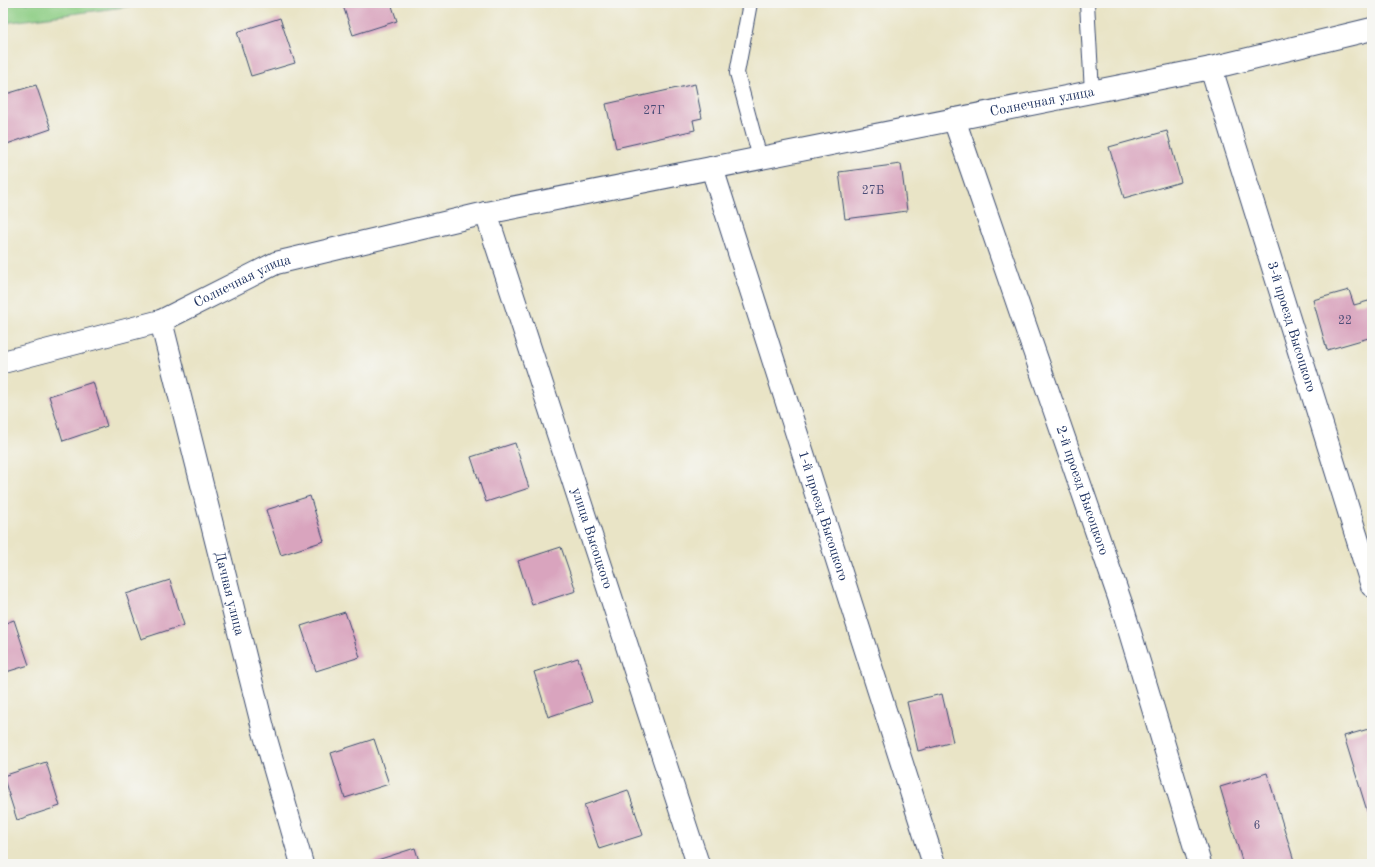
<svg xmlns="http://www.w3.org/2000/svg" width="1375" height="867" viewBox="0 0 1375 867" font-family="'Old Standard TT',serif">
	<rect width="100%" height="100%" fill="#f6f6f2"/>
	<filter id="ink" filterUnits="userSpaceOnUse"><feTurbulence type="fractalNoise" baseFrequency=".025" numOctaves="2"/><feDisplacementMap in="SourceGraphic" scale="8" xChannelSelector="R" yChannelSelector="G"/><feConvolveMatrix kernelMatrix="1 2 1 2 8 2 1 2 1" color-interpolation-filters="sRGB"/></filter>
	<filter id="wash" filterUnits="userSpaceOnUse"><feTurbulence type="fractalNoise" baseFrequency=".012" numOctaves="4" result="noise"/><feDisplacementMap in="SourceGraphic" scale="16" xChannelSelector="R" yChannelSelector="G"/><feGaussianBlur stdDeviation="0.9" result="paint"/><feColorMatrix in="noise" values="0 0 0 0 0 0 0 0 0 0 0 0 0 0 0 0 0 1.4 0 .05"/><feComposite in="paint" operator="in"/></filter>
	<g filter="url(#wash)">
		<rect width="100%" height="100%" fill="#e9e4c6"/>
		<!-- green -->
		<path fill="#8ece85" stroke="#547e72" d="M3 3H154L3 23Z"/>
		<g id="blocks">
			<!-- building -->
			<path fill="#d9a4be" d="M342 3H391L397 21 353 35Z
				M280 18 295 63 251 76 237 32Z
				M695 84 702 118 693 120 695 130 616 148 606 104Z
				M36 85 51 129 7 144 3 132V95Z
				M1167 131 1181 182 1124 198 1109 147Z
				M901 164 907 211 845 219 839 172Z
				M1349 290 1354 305 1372 300V337L1327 350 1313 300Z
				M93 382 107 426 63 441 49 396Z
				M515 443 529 488 486 502 471 457Z
				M310 496 324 541 281 555 266 510Z
				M561 547 576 591 532 605 518 561Z
				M170 580 184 625 141 639 126 594Z
				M345 612 360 657 316 671 301 626Z
				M14 620 29 665 3 673V624Z
				M578 658 592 702 548 717 534 672Z
				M942 694 953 742 918 751 907 702Z
				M1372 728V827L1344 736Z
				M374 739 389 784 345 798 331 753Z
				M46 762 60 806 17 820 3 776Z
				M1267 773 1295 864H1243L1220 787Z
				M628 790 643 835 599 849 584 805Z
				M415 848 420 864H372L371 862Z"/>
		</g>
	</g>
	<g filter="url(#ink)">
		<use href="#blocks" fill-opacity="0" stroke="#3a4a6e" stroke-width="1"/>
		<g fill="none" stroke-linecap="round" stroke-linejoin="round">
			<defs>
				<path id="service" d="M750 3 737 73 760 158
					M1087 3 1092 92"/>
				<g id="minor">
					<path id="s1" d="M1211 68 1372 586"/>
					<path id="s2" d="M954 119 1122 606 1200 864"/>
					<path id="s3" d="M712 168 934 864"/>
					<path id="s4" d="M486 213 698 864"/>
					<path id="s5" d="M161 321 264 732 302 864"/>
					<path id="s6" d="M3 362 161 321 276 263 486 213 1211 68 1372 29"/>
				</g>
			</defs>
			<!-- service casing -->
			<use href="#service" stroke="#3a4a6e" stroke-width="16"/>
			<!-- minor casing -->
			<use href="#minor" stroke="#3a4a6e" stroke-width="24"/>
			<!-- service -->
			<use href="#service" stroke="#fff" stroke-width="14"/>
			<!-- minor -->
			<use href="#minor" stroke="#fff" stroke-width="22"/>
		</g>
	</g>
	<g text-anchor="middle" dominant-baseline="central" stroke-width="3" stroke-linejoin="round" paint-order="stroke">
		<!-- number labels -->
		<g font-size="12" fill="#4a4c76">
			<text x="654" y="111">27Г</text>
			<text x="873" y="191">27Б</text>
			<text x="1345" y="321">22</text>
			<text x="1257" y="826">6</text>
		</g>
		<!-- street labels -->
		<g font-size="14" fill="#1b2f5e" stroke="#f6f6f2">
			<text stroke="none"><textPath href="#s6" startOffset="1075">Солнечная улица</textPath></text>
			<text stroke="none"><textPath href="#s6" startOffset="254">Солнечная улица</textPath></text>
			<text stroke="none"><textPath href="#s1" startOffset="271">3-й проезд Высоцкого</textPath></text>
			<text stroke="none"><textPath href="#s2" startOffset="393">2-й проезд Высоцкого</textPath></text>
			<text stroke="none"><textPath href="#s3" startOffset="365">1-й проезд Высоцкого</textPath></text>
			<text stroke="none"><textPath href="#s4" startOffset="342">улица Высоцкого</textPath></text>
			<text stroke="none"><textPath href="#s5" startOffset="281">Дачная улица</textPath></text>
		</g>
	</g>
	<!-- margin -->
	<rect width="1375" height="867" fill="none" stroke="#f6f6f2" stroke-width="16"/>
</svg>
